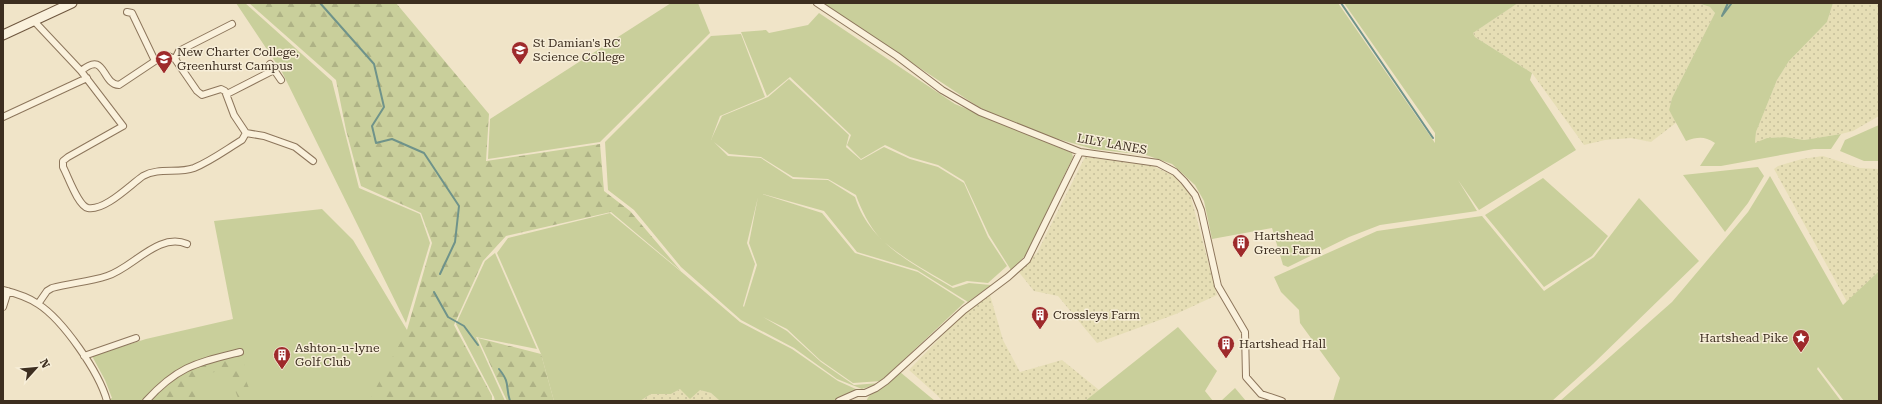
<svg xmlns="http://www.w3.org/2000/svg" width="1882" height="404" viewBox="0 0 1882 404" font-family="'Roboto Serif',serif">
	<defs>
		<pattern id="farmland-dots" width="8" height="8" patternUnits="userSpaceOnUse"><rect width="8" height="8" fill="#e6deb5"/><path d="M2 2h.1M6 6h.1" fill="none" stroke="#c6bf9b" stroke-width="1.8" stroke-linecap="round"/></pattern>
		<pattern id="forest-firs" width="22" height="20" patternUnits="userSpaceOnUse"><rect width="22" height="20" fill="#c9cf9b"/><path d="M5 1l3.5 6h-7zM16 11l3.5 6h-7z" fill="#aeb285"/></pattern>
	</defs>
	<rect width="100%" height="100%" fill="#f0e4c8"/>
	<!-- farmland -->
	<path fill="url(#farmland-dots)" d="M1518 3H1698L1710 7 1715 13 1672 98 1669 110 1677 122 1651 142 1631 138 1605 140 1584 145 1532 73 1475 37 1473 33Z
		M1833 3H1879V116L1853 131 1841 134 1804 140 1785 137 1767 138 1755 144 1756 132 1777 80 1789 61 1827 22Z
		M1823 156 1860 168 1879 169V271L1847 302 1774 169 1778 166 1802 159Z
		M1085 157 1153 166 1174 176 1190 194 1217 295 1176 314 1097 343 1058 296 1034 291 1018 271 1037 253Z
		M990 295 1003 340 1020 372 1062 360 1099 390 1085 401H942L938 396 909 370 962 315Z
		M680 389 700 390 711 393 720 401H640L651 394H671Z"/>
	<!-- green -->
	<path fill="#c9cf9b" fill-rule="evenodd" d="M236 3H245L332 81 359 188 420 214 430 243 406 323 282 72Z
		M671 3H698L710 33 600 142 488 159 490 119Z
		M822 3H1338L1435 143V133L1344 3H1518L1473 33 1475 37 1532 73 1530 80 1576 150 1479 210 1458 180 1477 211 1380 225 1349 237 1288 267 1283 265 1272 228 1212 239 1204 201 1195 185 1172 164 1146 155 1093 149 1016 127 977 106Z
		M1698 3H1833L1827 22 1789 61 1777 80 1756 132 1755 143 1767 138 1785 137 1804 140 1841 134 1831 149H1814L1721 166H1700L1715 143C1704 136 1698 137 1686 141L1669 110 1672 98 1715 13 1710 7Z
		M819 13 955 104 1072 153 1073 157 1026 255 1011 270 989 235 964 181 938 165 910 157 885 145 861 159 847 145 851 135 790 77 767 96 741 32 766 30 769 33 808 25Z
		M741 34 765 97 720 116 711 140 722 116 768 97 789 79 849 135 846 147 861 160 884 147 910 159 938 167 964 183 988 237 1007 266 988 283 967 281 952 286C930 273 897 255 880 238 869 226 861 209 856 195L828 179 793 177 761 157 729 154 714 142 728 156 761 158 793 179 828 180 855 197C869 243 915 265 953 288L969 283 991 285 968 302 917 270 857 252 824 211 759 193 822 213 855 253 918 272 965 302 881 381 853 383 820 360 787 329 763 317 787 331 821 362 854 385 880 383 862 389 837 379 794 348 741 320 681 267 634 210 608 190 605 142 711 36ZM758 197 749 243 757 265 744 307 743 306 755 264 747 243Z
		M1879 125V161H1864L1840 151 1845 140Z
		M1758 167 1764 176 1748 203 1725 232 1683 175Z
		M1770 176 1843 305 1879 271V401H1844L1818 367 1817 369 1841 401H1560L1672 302 1748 212Z
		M1543 178 1608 236 1592 256 1544 287 1485 215Z
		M1639 198 1699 261 1593 364 1552 401H1333L1340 378 1300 323 1299 310 1281 292 1274 277 1377 231 1482 216 1544 291 1594 257Z
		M322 209 353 240 407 330 440 401H110V399L112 398 105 380 92 356 146 339 233 319 214 221Z
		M610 213 684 274 740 322 792 349 838 381 858 390 834 401H720L711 393 700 390 690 399 680 389 671 394H651L640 401H554L541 354 497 253 508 238Z
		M495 253 537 349 476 337 505 401H495L494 397 456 324 485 261Z
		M1178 327 1217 371 1205 391 1213 401H1085Z
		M900 372 935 401H866L869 396Z
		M1235 388 1246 401H1221Z"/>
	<!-- forest -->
	<path fill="url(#forest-firs)" d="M249 3H396L489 114 486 161 600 144 604 191 630 211 681 271 611 212 506 236 483 261 454 325 492 396V401H359H369L407 330 432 243 421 213 361 186 346 130 336 80Z
		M478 338 541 354 554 401H507Z
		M240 354 244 358 245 365 240 366 251 393 238 398 230 377 225 369 204 375 195 393 197 401H149L175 377 199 364Z"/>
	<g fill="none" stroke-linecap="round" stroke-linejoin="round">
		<!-- stream -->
		<path stroke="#6f938a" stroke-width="2" d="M320 3 374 64 384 107 372 126 376 143 392 139 424 153 459 206 455 242 440 274
			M1341 3 1433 138
			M1728 3 1722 16 1731 4
			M434 292 448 317 464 326 478 345
			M499 369C511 384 505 386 510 401"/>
		<defs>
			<path id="minor" d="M817 3 897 56 942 90 980 112 1080 152 1158 163 1175 172 1184 181 1195 195 1201 210 1218 286 1245 332 1246 377 1261 394 1282 401
				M127 12 132 13 155 61
				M34 21 81 71 123 126 68 157 63 161V167C68 176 78 206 88 208 105 211 130 185 143 176 159 167 178 174 194 168 211 161 227 149 242 140L246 133 234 115 225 91 221 89 202 95 197 91 175 59 168 56 155 61 119 85C101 84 106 50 81 71
				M175 59 179 51 232 24
				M270 64 281 80
				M227 94 274 70
				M3 117 87 78
				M246 133 264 136 295 147 313 161
				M3 290C15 293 28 297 38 304 63 320 99 372 107 401
				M38 304 47 291 52 288C70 283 89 282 107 276 133 268 158 232 187 244
				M3 307 8 291
				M84 356 136 338
				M146 401C178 366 196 363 240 352
				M839 401 857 393H865L876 388 886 381 964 310 1008 277 1027 260 1080 152"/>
			<path id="secondary" d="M3 35 72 3"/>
		</defs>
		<!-- minor casing -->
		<use href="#minor" stroke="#8d765c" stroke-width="8"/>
		<!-- secondary casing -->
		<use href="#secondary" stroke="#6f573f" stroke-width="11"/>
		<!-- minor -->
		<use href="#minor" stroke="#faf1dc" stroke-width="6"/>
		<!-- secondary -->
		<use href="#secondary" stroke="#faf1dc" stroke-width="9"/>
	</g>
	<!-- icons -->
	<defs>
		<symbol id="school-pin" viewBox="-11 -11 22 30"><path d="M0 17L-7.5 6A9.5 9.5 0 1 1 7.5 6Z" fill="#9e2a2b" stroke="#f7eed8"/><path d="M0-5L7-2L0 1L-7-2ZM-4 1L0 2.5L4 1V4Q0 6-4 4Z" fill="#fff"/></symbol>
		<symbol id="university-pin" viewBox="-11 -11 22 30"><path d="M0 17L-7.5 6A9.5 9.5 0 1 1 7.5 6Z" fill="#9e2a2b" stroke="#f7eed8"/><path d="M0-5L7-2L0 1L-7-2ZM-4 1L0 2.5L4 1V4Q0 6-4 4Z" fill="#fff"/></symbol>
		<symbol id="building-pin" viewBox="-11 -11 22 30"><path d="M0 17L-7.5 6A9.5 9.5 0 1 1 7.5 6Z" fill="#9e2a2b" stroke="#f7eed8"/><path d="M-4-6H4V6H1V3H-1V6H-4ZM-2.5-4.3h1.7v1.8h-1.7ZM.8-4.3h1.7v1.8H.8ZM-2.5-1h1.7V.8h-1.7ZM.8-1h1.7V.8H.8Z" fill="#fff"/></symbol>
		<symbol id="sight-pin" viewBox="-11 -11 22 30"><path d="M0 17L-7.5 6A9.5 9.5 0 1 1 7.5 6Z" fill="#9e2a2b" stroke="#f7eed8"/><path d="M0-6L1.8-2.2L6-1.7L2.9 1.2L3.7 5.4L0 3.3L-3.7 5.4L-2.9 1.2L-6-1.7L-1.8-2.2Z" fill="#fff"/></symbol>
	</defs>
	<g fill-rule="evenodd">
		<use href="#school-pin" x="510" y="40" width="20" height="27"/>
		<use href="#university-pin" x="154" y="49" width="20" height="27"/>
		<use href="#building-pin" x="1231" y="233" width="20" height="27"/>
		<use href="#building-pin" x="1030" y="305" width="20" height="27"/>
		<use href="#sight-pin" x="1791" y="328" width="20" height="27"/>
		<use href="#building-pin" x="1216" y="334" width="20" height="27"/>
		<use href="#building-pin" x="272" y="345" width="20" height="27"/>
	</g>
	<g text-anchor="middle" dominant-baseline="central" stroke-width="3" stroke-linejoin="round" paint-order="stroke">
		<!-- poi labels -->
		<g font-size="12" fill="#3d2e20" stroke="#f7eed8" text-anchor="start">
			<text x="533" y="43">St Damian's RC<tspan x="533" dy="14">Science College</tspan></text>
			<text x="177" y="52">New Charter College,<tspan x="177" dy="14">Greenhurst Campus</tspan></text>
			<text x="1254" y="236">Hartshead<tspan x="1254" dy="14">Green Farm</tspan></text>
			<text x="1053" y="315">Crossleys Farm</text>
			<text x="1788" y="338" text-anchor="end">Hartshead Pike</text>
			<text x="1239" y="344">Hartshead Hall</text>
			<text x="295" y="348">Ashton-u-lyne<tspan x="295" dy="14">Golf Club</tspan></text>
		</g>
		<!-- street labels -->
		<g font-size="12" fill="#3d2e20" stroke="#f7eed8">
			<text transform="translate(1112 144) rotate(10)">LILY LANES</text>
		</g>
	</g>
	<!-- border -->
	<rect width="1882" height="404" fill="none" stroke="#3d2e20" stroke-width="8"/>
	<!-- north arrow -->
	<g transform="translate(36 368) rotate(63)" stroke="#f7eed8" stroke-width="3" paint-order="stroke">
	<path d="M0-3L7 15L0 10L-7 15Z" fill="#3d2e20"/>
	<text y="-6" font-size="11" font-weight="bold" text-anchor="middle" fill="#3d2e20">N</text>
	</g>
</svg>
